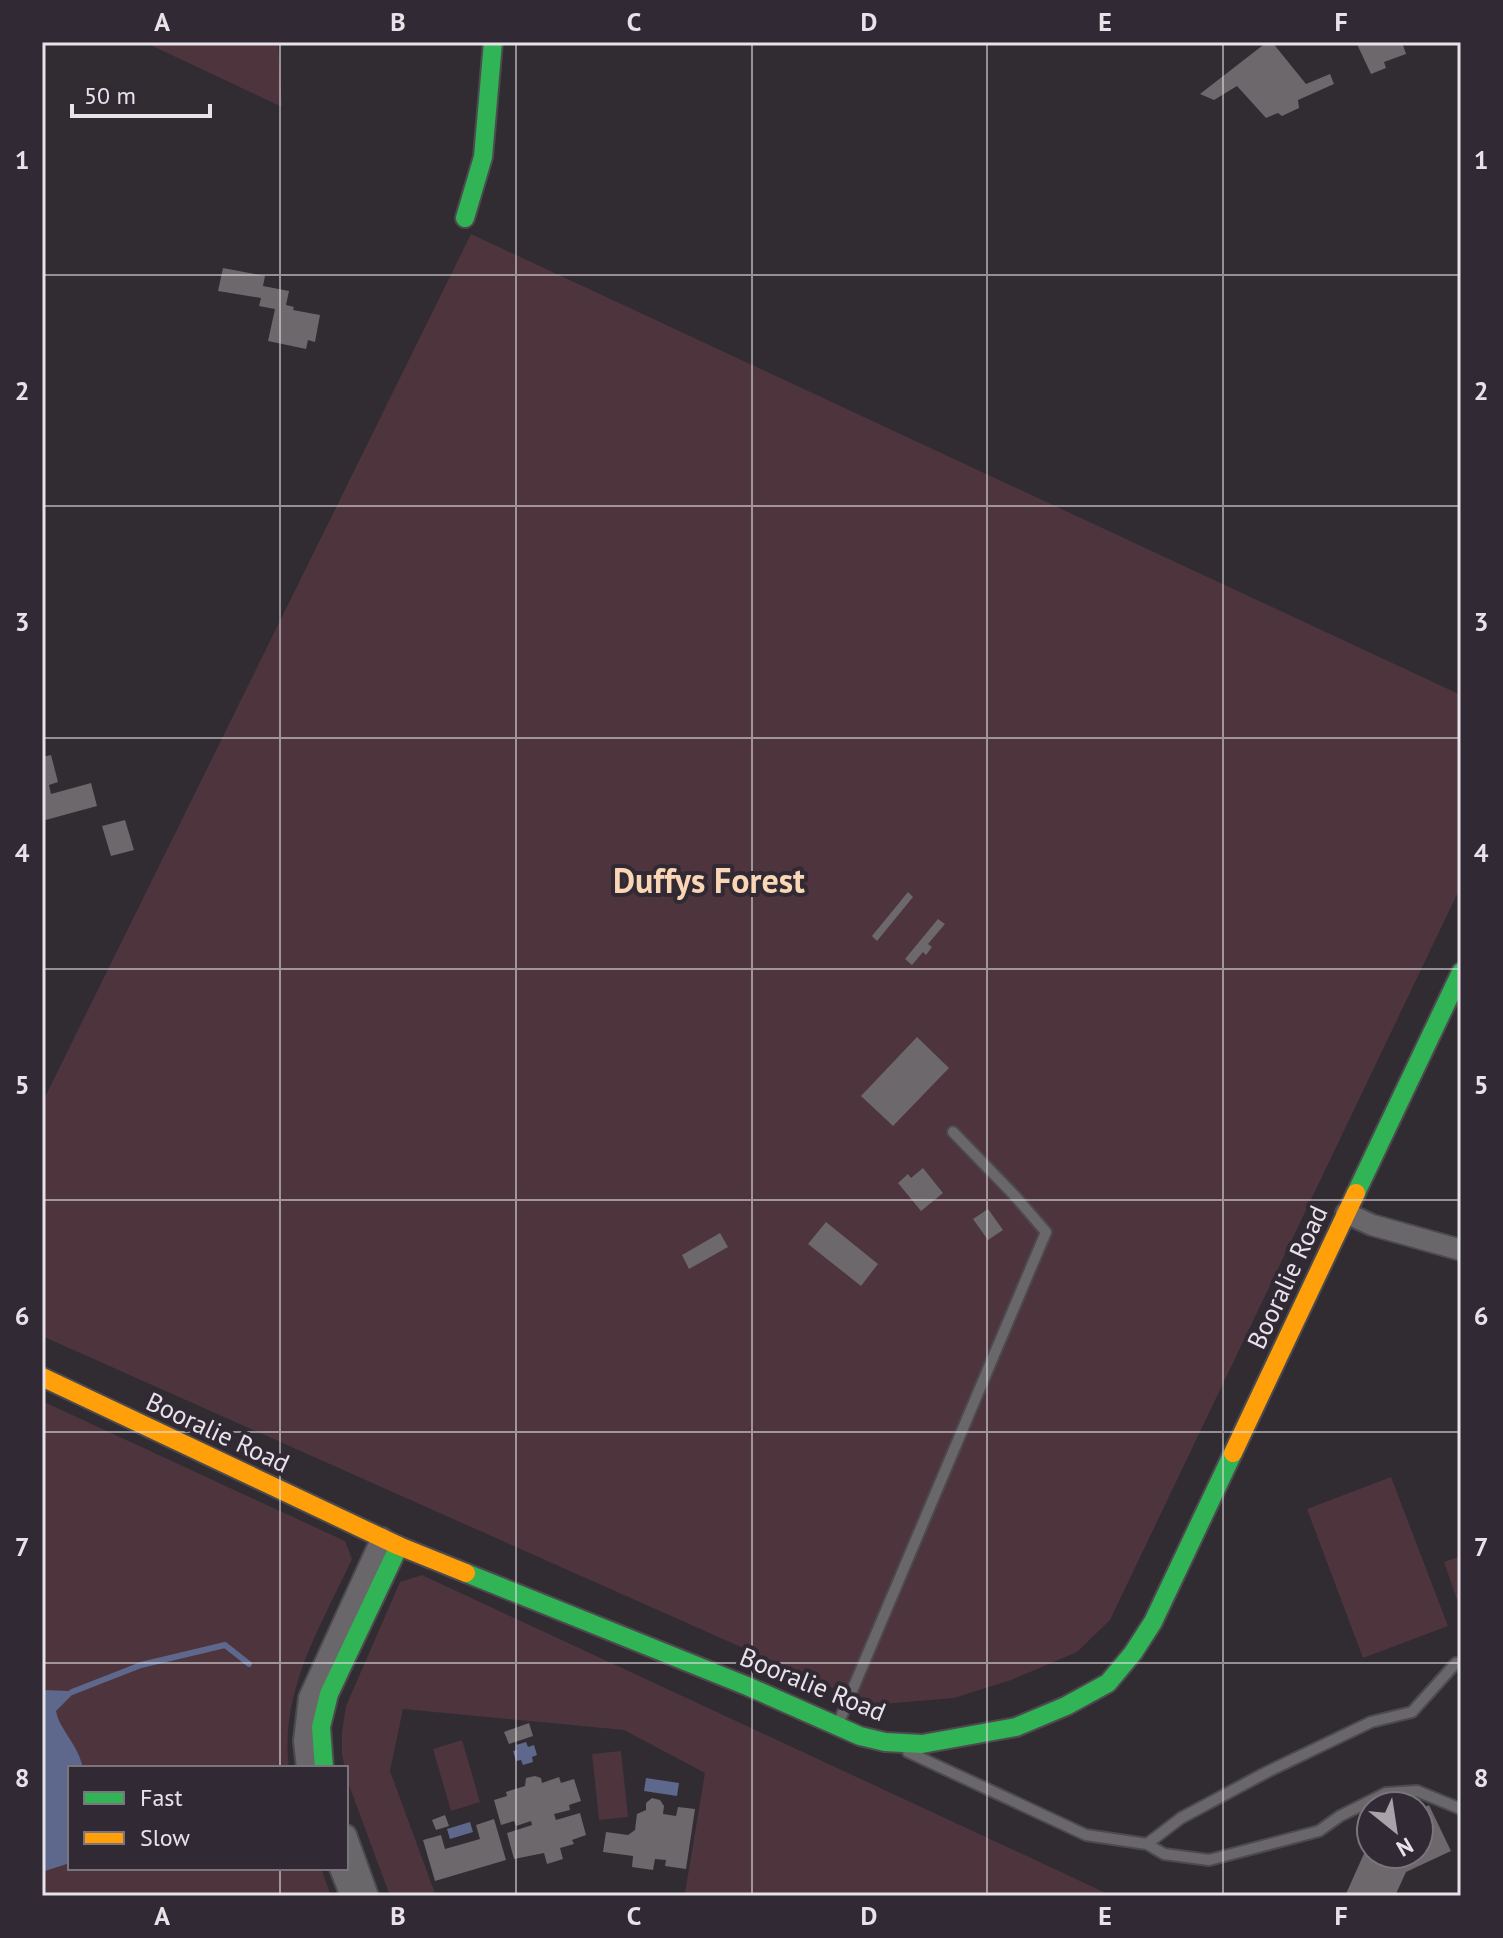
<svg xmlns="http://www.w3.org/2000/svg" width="1503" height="1938" viewBox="0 0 1503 1938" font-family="'PT Sans',sans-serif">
	<rect width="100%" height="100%" fill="#302c32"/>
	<!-- green -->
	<path fill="#4d343d" d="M144 42H278L282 107Z
		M471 234 1461 695V886L1110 1620 1077 1652 1011 1680 954 1698 871 1705 42 1336V1103Z
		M42 1401 345 1541 352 1559C321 1626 279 1692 289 1768H70V1868H321L331 1896H42Z
		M1391 1477 1448 1626 1363 1658 1307 1509Z
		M1461 1556V1611L1444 1562Z
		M422 1575 1076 1879 1112 1896H696L685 1893 705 1773 624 1730 403 1709 390 1771 436 1896H390L349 1785 342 1755V1732L346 1706 400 1582Z
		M462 1740 480 1802 451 1811 433 1749Z
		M621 1751 628 1817 599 1820 592 1754Z"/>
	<!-- water -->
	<path fill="#5d688c" d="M42 1690 70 1691 73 1694 56 1711C59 1729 78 1744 83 1768H70V1863L45 1871 42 1870Z
		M526 1742 528 1747 534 1745 537 1755 532 1757 533 1762 523 1765 521 1760 516 1761 513 1751 517 1750 516 1745Z
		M646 1778 679 1783 677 1796 644 1791Z
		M470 1822 473 1832 450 1839 447 1829Z"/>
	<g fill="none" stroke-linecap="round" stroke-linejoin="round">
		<!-- stream -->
		<path stroke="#5d688c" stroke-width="6" d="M72 1692 141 1665 225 1645 249 1664"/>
	</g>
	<!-- building -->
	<path fill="#6c686c" d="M1267 42H1272L1306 84 1330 74 1334 84 1298 100 1299 108 1282 116 1278 113 1266 118 1237 86 1214 100 1200 94Z
		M1356 42H1402L1406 54 1384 62 1386 68 1371 74Z
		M223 268 265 276 263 286 289 291 286 305 294 307 293 310 320 315 315 342 308 340 306 349 268 341 275 309 259 306 261 298 218 291Z
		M51 755 58 782 49 785 51 794 91 783 97 806 42 821V757Z
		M125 820 134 850 111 856 102 826Z
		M908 892 913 897 877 941 872 936Z
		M938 919 945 924 928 944 932 947 926 955 923 952 912 965 905 959Z
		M917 1037 949 1068 893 1126 861 1096Z
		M923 1168 943 1193 921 1211 898 1183 908 1174 911 1178Z
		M988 1209 1003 1230 988 1240 973 1219Z
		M826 1222 878 1264 861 1286 808 1244Z
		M720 1233 728 1247 689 1269 682 1255Z
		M529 1723 533 1736 509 1744 504 1732Z
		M535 1776 541 1778 542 1783 559 1777 561 1783 574 1779 581 1801 569 1805 570 1810 554 1814 556 1820 580 1813 586 1835 572 1840 574 1844 560 1848 563 1859 547 1864 544 1853 514 1859 507 1833 532 1825 531 1821 516 1826 514 1821 501 1825 494 1800 507 1796 506 1792 525 1786 526 1778Z
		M652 1798 660 1800 664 1806 663 1814 676 1816 678 1807 695 1809 686 1869 665 1866 666 1860 655 1859 653 1870 632 1867 633 1856 603 1852 606 1832 628 1835 635 1830 637 1814 646 1810V1803Z
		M1429 1805 1451 1851 1406 1872 1395 1896H1345L1371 1838V1854H1419V1810Z
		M445 1815 449 1826 436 1830 432 1820Z
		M494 1819 506 1860 435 1881 423 1840 441 1835 445 1849 480 1839 476 1825Z"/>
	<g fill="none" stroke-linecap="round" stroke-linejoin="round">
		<defs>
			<path id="lane" d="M1456 1663 1412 1712 1371 1722 1267 1772 1181 1818 1147 1844 1164 1854 1209 1860 1319 1831 1340 1816 1386 1793 1417 1791 1461 1809
				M838 1724 1046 1232 1015 1196 953 1132
				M908 1752 1086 1835 1147 1844"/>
			<path id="street" d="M1346 1213 1372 1225 1461 1250
				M307 1768 304 1741 309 1698 382 1538
				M346 1835 368 1896
				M340 1868 351 1896"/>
			<path id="fast" d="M465 218 483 157 493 42
				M1356 1193 1461 972
				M466 1573 747 1686 860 1736 885 1742 922 1744 1016 1727 1066 1706 1108 1683 1133 1653 1153 1622 1233 1453
				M324 1768 321 1727 329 1694 399 1546"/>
			<path id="slow" d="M42 1377 399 1546 466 1573
				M1233 1453 1356 1193"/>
		</defs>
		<!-- lane casing -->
		<use href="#lane" stroke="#4d4a4f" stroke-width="14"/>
		<!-- street casing -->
		<use href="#street" stroke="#4d4a4f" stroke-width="24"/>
		<!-- fast casing -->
		<use href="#fast" stroke="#4d4a4f" stroke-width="22"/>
		<!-- slow casing -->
		<use href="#slow" stroke="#4d4a4f" stroke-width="22"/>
		<!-- lane -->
		<use href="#lane" stroke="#6a676b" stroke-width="10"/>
		<!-- street -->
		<use href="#street" stroke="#6a676b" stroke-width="20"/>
		<!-- fast -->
		<use href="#fast" stroke="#30b455" stroke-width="18"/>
		<!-- slow -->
		<use href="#slow" stroke="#ff9f0a" stroke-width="18"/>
	</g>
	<!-- grid -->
	<path fill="none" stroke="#e7e3e9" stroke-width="2" stroke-opacity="0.55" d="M280 42V1768M516 42V1896M752 42V1896M987 42V1896M1223 42V1896M42 275H1461M42 506H1461M42 738H1461M42 969H1461M42 1200H1461M42 1432H1461M42 1663H1461M280 1868V1896"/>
	<g text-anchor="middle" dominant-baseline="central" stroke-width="8" stroke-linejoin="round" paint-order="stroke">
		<!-- street labels -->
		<g font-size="26" fill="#e7e3e9" stroke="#312a34">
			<text transform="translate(1287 1277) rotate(-65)">Booralie Road</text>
			<text transform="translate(218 1432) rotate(25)">Booralie Road</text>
			<text transform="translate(813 1684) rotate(22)">Booralie Road</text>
		</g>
		<!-- district labels -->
		<g font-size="34" font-weight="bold" fill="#fbd6b5" stroke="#312a34">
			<text x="709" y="880">Duffys Forest</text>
		</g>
	</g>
	<!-- border -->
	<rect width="1503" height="1938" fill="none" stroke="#312a34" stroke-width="88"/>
	<!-- legend -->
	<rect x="68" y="1766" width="280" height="104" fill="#312a34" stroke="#7a747c" stroke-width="2"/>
	<rect x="84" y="1792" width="40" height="12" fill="#30b455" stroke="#7a747c" stroke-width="2"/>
	<text x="140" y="1806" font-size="24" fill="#e7e3e9">Fast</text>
	<rect x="84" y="1832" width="40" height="12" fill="#ff9f0a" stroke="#7a747c" stroke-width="2"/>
	<text x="140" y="1846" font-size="24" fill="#e7e3e9">Slow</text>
	<!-- north arrow -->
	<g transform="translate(1395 1830) rotate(150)"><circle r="38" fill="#312a34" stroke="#7a747c" stroke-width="2"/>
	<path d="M0-6L14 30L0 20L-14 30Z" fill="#a7a3a9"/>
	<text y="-12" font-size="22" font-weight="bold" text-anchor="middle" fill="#e7e3e9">N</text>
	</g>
	<!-- scale -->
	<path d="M72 104v12h138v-12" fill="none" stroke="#e7e3e9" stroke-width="4"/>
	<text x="84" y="104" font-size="24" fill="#e7e3e9" stroke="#312a34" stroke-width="6" paint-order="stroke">50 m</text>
	<rect x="44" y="44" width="1415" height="1850" fill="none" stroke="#e7e3e9" stroke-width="3"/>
	<g font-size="26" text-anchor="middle" font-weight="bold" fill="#e7e3e9">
		<text x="162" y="31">A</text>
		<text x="398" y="31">B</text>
		<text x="634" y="31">C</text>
		<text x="869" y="31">D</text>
		<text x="1105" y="31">E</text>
		<text x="1341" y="31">F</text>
		<text x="22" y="169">1</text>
		<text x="1481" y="169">1</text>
		<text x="22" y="400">2</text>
		<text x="1481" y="400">2</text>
		<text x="22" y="631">3</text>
		<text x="1481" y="631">3</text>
		<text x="22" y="862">4</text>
		<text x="1481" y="862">4</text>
		<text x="22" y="1094">5</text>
		<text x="1481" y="1094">5</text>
		<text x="22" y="1325">6</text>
		<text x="1481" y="1325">6</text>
		<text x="22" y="1556">7</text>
		<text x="1481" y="1556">7</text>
		<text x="22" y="1787">8</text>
		<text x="1481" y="1787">8</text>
		<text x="162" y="1925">A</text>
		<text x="398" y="1925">B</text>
		<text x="634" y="1925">C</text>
		<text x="869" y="1925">D</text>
		<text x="1105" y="1925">E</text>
		<text x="1341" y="1925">F</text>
	</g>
</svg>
